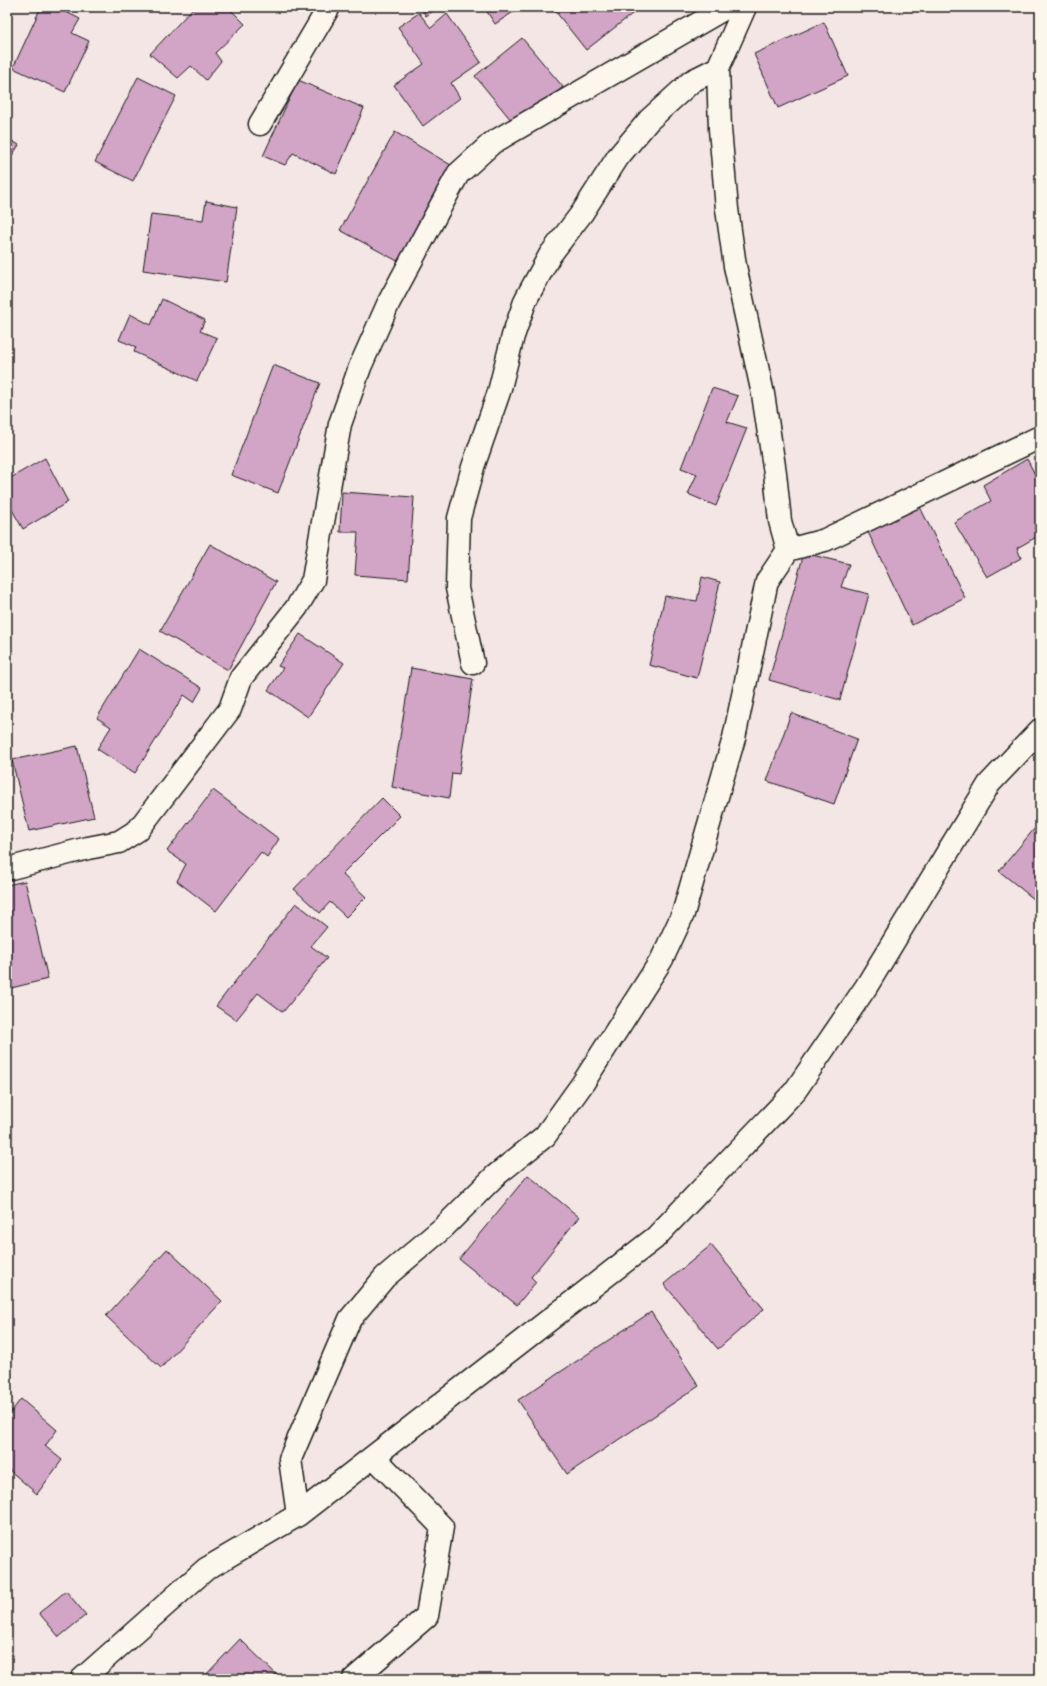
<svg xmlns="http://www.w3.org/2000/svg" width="1047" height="1686" viewBox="0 0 1047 1686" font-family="Sriracha,sans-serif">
	<rect width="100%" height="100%" fill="#f3e6e4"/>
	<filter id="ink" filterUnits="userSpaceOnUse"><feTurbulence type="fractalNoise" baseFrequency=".025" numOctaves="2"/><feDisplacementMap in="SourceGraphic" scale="8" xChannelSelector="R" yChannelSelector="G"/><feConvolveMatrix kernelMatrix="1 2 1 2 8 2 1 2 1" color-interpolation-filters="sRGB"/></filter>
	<g filter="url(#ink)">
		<!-- building -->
		<path fill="#d2a4c6" stroke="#1c1c1c" d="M41 7H56L80 19 72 33 89 41 65 92 13 68Z
			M194 7H228L245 24 215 53 221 61 206 80 191 66 178 78 150 54Z
			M420 7H439L426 16Z
			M484 7H521L495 24Z
			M552 7H641L586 50Z
			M419 13 431 28 447 14 481 62 451 83 460 98 423 126 394 85 424 64 398 27Z
			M824 22 848 76 778 108 754 54Z
			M522 38 563 87 516 126 475 76Z
			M138 77 176 96 133 181 95 162Z
			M298 80 364 108 336 174 293 153 285 165 263 156Z
			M395 132 456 168 403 264 340 230Z
			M7 138 19 145 7 163Z
			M206 201 237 207 226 282 143 270 151 214 203 220Z
			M162 299 205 320 200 331 217 338 197 381 134 352 136 347 119 340 130 314 151 325Z
			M273 365 320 383 278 493 231 475Z
			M712 388 738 396 727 422 747 428 716 506 688 494 697 474 681 468Z
			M45 458 68 502 23 529 7 501V480Z
			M1027 459 1040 484V535L1017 548 1021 558 987 577 954 522 991 501 983 485Z
			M342 492 414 497 408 579 355 575 358 532H340Z
			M918 503 965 598 912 625 866 528Z
			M210 544 276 582 228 670 160 631Z
			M804 553 849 564 841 587 869 594 840 700 769 680Z
			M702 577 720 582 697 678 649 665 665 596 697 601Z
			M300 634 344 663 308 717 268 690 283 668 278 666Z
			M139 649 202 688 194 702 184 695 135 773 97 749 111 727 97 718Z
			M411 668 473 679 459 774 452 773 449 798 392 787Z
			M791 713 857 739 834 804 767 781Z
			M77 746 94 817 29 831 12 760Z
			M213 790 279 839 267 857 261 852 216 911 177 881 186 864 167 851Z
			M382 798 400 816 342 874 366 897 346 917 330 902 320 913 294 889Z
			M1040 822V904L999 871Z
			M25 881 48 979 7 989V885Z
			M296 903 327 927 311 946 327 958 283 1012 258 993 236 1020 216 1006Z
			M528 1175 579 1217 531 1277 536 1282 517 1305 459 1259Z
			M711 1245 764 1309 718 1349 664 1284Z
			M167 1249 222 1301 161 1368 106 1316Z
			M651 1312 699 1386 567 1474 518 1400Z
			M21 1399 57 1430 45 1446 62 1460 37 1494 7 1468V1417Z
			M66 1591 86 1615 59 1637 39 1613Z
			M240 1639 281 1679H202Z"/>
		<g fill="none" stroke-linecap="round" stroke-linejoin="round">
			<defs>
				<path id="minor" d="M260 124 329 7
					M788 550 825 540 1040 437
					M473 663 457 588 459 518 473 467 499 392 513 336 526 299 550 255 582 213 618 157 649 120 692 81 718 68
					M7 869 88 848 119 842 138 830 230 709 241 678 297 607 313 580 340 424 360 367 389 302 458 174 492 143 727 7
					M298 1515 290 1459 350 1319 385 1277 444 1227 495 1176 545 1136 583 1083 662 959 683 914 734 738 767 581 788 550 780 521 775 473 763 394 735 266 727 209 720 129 718 68 745 7
					M82 1679 206 1569 298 1515 655 1238 795 1091 866 987 989 784 1040 730
					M354 1679 427 1616 442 1527 374 1457"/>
			</defs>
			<!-- minor casing -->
			<use href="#minor" stroke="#1c1c1c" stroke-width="25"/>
			<!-- minor -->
			<use href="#minor" stroke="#fbf7ec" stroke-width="22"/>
		</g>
	</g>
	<!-- margin -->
	<rect width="1047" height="1686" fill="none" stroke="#fbf7ec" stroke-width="24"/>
	<rect x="12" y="12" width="1023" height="1662" fill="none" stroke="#1c1c1c" stroke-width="1.5" filter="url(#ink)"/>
</svg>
